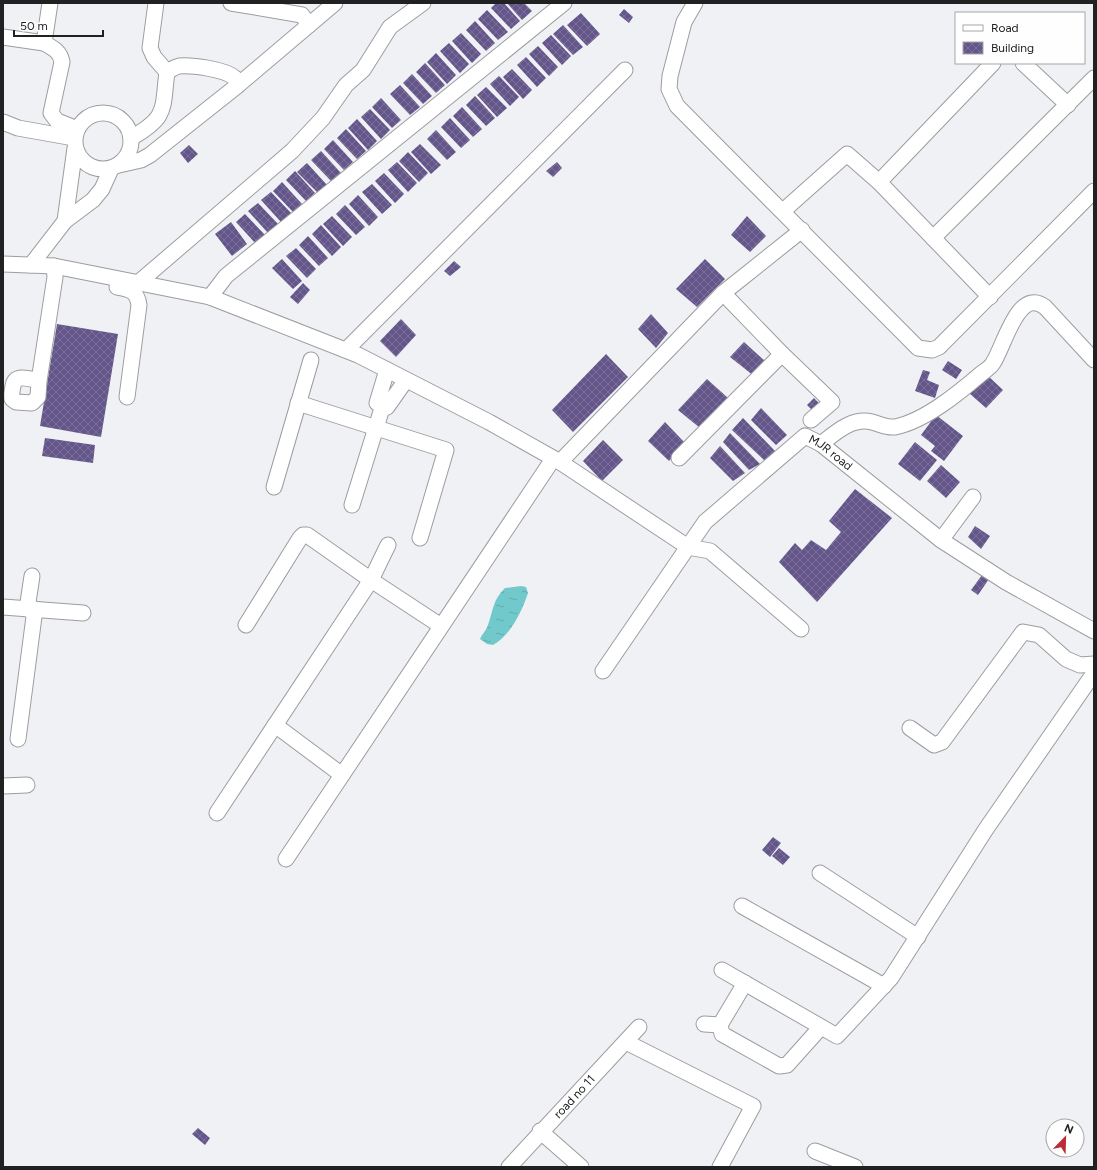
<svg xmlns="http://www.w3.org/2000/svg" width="1097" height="1170" viewBox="0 0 1097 1170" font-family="Figtree,sans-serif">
	<defs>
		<pattern id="water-ripples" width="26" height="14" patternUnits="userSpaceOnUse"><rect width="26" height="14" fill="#72c9cc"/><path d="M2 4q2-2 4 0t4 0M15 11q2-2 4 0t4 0" fill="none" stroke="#62acaf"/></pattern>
		<pattern id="building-cross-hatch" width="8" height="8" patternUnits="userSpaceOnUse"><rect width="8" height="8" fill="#64568b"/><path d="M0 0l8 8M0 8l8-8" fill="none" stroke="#7a7098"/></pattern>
	</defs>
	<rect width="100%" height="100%" fill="#f0f1f4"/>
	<!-- water -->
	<path fill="url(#water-ripples)" d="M521 586 526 587 528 593C522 611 511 635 493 645L487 644 480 639C482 634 486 631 488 625 493 611 493 599 505 588Z"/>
	<!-- building -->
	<path fill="url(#building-cross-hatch)" d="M496 3H504L520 21 511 29 491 8Z
		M507 3H524L532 11 522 20Z
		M624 9 633 17 629 23 619 15Z
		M487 10 508 32 498 40 478 19Z
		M581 13 600 34 587 46 567 25Z
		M475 21 495 43 486 51 466 30Z
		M563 25 583 47 573 55 553 34Z
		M461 33 481 54 472 63 452 41Z
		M551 35 571 56 562 65 542 43Z
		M449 43 469 64 460 73 440 51Z
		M538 46 558 67 549 76 529 54Z
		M436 53 456 75 447 84 427 62Z
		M526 57 546 78 537 87 517 65Z
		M425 63 445 85 436 93 416 72Z
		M512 69 532 90 523 99 503 77Z
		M412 74 432 96 423 104 403 83Z
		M499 76 519 97 510 106 490 84Z
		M400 85 420 107 410 115 390 94Z
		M486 87 507 108 497 117 477 95Z
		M475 96 495 118 486 126 466 105Z
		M381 98 401 120 392 128 372 107Z
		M462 107 482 129 473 137 453 116Z
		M370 109 390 130 381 139 361 117Z
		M450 118 470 140 461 148 441 127Z
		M357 119 377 141 368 150 348 128Z
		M346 129 366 151 357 159 337 138Z
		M436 130 456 152 447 160 427 139Z
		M333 140 353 162 344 170 324 149Z
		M420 144 441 165 431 174 411 152Z
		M189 145 198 154 188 163 180 153Z
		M321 151 341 173 331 181 311 160Z
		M408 152 428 173 419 182 399 161Z
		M397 162 417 183 408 192 388 170Z
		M557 162 562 168 553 177 546 171Z
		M307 163 327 185 318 193 297 172Z
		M295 171 315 193 306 201 286 180Z
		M384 173 404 194 395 203 375 181Z
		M282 182 302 204 293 212 273 191Z
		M372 184 392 205 382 214 362 192Z
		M271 192 291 213 281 222 261 200Z
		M358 195 378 217 369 226 349 204Z
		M258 203 278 224 268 233 248 211Z
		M345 205 365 227 356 235 336 214Z
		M245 214 265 235 256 244 236 222Z
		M332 216 352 237 343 246 323 224Z
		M747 216 766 236 750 252 731 235Z
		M231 222 247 244 232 256 215 234Z
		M321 225 341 247 332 256 312 234Z
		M308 236 328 258 319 266 299 245Z
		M296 248 316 269 307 278 286 256Z
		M282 259 302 281 293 289 272 268Z
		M705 259 725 279 697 307 676 289Z
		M454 261 461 267 450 276 444 271Z
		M303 283 310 290 298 304 290 297Z
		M651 314 668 333 656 348 638 329Z
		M401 319 416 335 396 357 380 341Z
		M57 324 118 334 101 437 40 426Z
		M744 342 766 362 754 376 730 357Z
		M606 354 628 377 573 432 552 410Z
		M948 361 962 370 956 379 942 370Z
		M923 370 930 372 927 380 939 385 935 398 915 391Z
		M986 374 1003 390 986 408 969 393Z
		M707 379 728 398 700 428 678 410Z
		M814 398 821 405 814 412 807 405Z
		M761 408 787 435 776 445 751 420Z
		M936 415 963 436 944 461 931 451 935 446 921 435Z
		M743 418 775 451 766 462 732 430Z
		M665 422 685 443 669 461 648 441Z
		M730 433 760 464 749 470 723 442Z
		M45 438 95 445 93 463 42 456Z
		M603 440 623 460 602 481 583 461Z
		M915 442 937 460 920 481 898 464Z
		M720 446 745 473 733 481 710 458Z
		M941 465 960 482 946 498 927 481Z
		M855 489 892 518 817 602 779 562 795 543 802 550 811 540 826 550 841 532 829 521Z
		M975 526 990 536 981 549 968 537Z
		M985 571 991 576 978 595 971 590Z
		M773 837 781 843 770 857 762 850Z
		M779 848 790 857 783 865 772 856Z
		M198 1128 210 1138 205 1145 192 1134Z"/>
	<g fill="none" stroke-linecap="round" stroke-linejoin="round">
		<defs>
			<g id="minor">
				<path d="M50 3 44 43C53 48 60 51 62 62L51 113 57 121 77 129"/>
				<path d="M156 3 150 48 154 57 167 72"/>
				<path d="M231 3 302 15 309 25 237 86"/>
				<path d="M695 3 684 22 670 76 669 89 677 106 918 348 932 350 939 347 1094 191"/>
				<path d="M309 25 335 3"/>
				<path d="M3 37 44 43"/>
				<path d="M1023 63 1068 105"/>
				<circle cx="103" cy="141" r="28"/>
				<path d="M3 122 18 128 74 138"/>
				<path d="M119 165 141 160 150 155 237 86 235 78C225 69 192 65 179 66 174 67 171 70 167 72 162 110 168 117 131 138"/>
				<path d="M879 182 993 63"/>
				<path d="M783 211 847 154 879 182 990 297"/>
				<path d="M65 221 75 148"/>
				<path d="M933 238 1094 78"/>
				<path d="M3 264 54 266 210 297 358 355 489 422 560 462 688 547 710 551 801 629"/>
				<path d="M31 265 65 221 93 200 102 189 111 169"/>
				<path d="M138 283 292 151 323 118 346 85 363 70 390 27 423 3"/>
				<path d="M117 287C130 289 137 291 139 305L127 397"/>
				<path d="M723 293 782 354 832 402 811 420"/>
				<path d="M210 297 226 276 564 3"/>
				<path d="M346 350 625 70"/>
				<path d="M387 370 377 403 387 407 406 380"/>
				<path d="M39 381C30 379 15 373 13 386 12 391 11 395 12 399L16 402 32 403 38 397 39 381 55 277 54 266"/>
				<path d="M298 403 446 450 420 538"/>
				<path d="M821 444C835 433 852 417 872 422 880 424 886 428 895 427 925 421 960 392 982 373 986 370 991 367 993 363 1004 347 1018 286 1045 307L1094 360"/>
				<path d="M679 458 782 354"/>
				<path d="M560 462 723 293 802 230"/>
				<path d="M274 487 311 360"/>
				<path d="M352 505 383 405"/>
				<path d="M941 540 973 497"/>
				<path d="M3 607 83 613"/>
				<path d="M27 609 32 576"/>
				<path d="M246 625 300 538 303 535H307L371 580 441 626"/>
				<path id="s1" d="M603 671 705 522 805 436 821 444 941 540 1006 582 1094 631"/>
				<path d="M275 725 342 775"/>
				<path d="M910 728 934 745 942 742 1023 632 1039 635 1066 659 1080 665 1094 664"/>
				<path d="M18 739 35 609"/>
				<path d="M3 786 27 785"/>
				<path d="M217 813 371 580 388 545"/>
				<path d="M286 859 553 459"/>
				<path d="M820 873 918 937"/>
				<path d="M742 906 884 986"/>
				<path d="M722 970 837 1036 891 978 986 829 1094 673"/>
				<path d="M745 983 720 1025 722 1034 779 1066 787 1065 821 1027"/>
				<path d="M704 1024 720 1025"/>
				<path d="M626 1042 753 1106 720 1167"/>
				<path d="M540 1131 581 1167"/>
				<path d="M815 1151 855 1167"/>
				<path id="s2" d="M509 1167 639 1027"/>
			</g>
		</defs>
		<!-- minor casing -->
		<use href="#minor" stroke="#9c9da0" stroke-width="17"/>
		<!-- minor -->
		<use href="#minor" stroke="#fff" stroke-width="15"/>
	</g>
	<g text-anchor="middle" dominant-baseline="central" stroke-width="4" stroke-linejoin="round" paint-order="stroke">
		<!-- street labels -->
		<g font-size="12" fill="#202122" stroke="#fefeff">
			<text stroke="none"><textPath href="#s1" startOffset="343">MJR road</textPath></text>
			<text stroke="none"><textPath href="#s2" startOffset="96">road no 11</textPath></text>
		</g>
	</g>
	<!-- border -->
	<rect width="1097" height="1170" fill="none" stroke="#202122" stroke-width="8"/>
	<!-- legend -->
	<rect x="955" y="12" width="130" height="52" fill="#fefeff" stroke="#a5a6a7"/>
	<rect x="963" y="25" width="20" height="6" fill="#ffffff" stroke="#a5a6a7"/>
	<text x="991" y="32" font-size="12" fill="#202122">Road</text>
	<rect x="963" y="42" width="20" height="12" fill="url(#building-cross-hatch)" stroke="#a5a6a7"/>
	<text x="991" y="52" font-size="12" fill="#202122">Building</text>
	<!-- north arrow -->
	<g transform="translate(1065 1138) rotate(23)"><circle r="19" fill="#fefeff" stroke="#a5a6a7"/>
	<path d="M0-3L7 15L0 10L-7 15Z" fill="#bc2b36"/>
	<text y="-6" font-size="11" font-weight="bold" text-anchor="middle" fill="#202122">N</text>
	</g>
	<!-- scale -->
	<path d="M14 30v6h89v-6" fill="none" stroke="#202122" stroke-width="2"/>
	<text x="20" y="30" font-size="12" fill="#202122" stroke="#fefeff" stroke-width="3" paint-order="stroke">50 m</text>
</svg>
